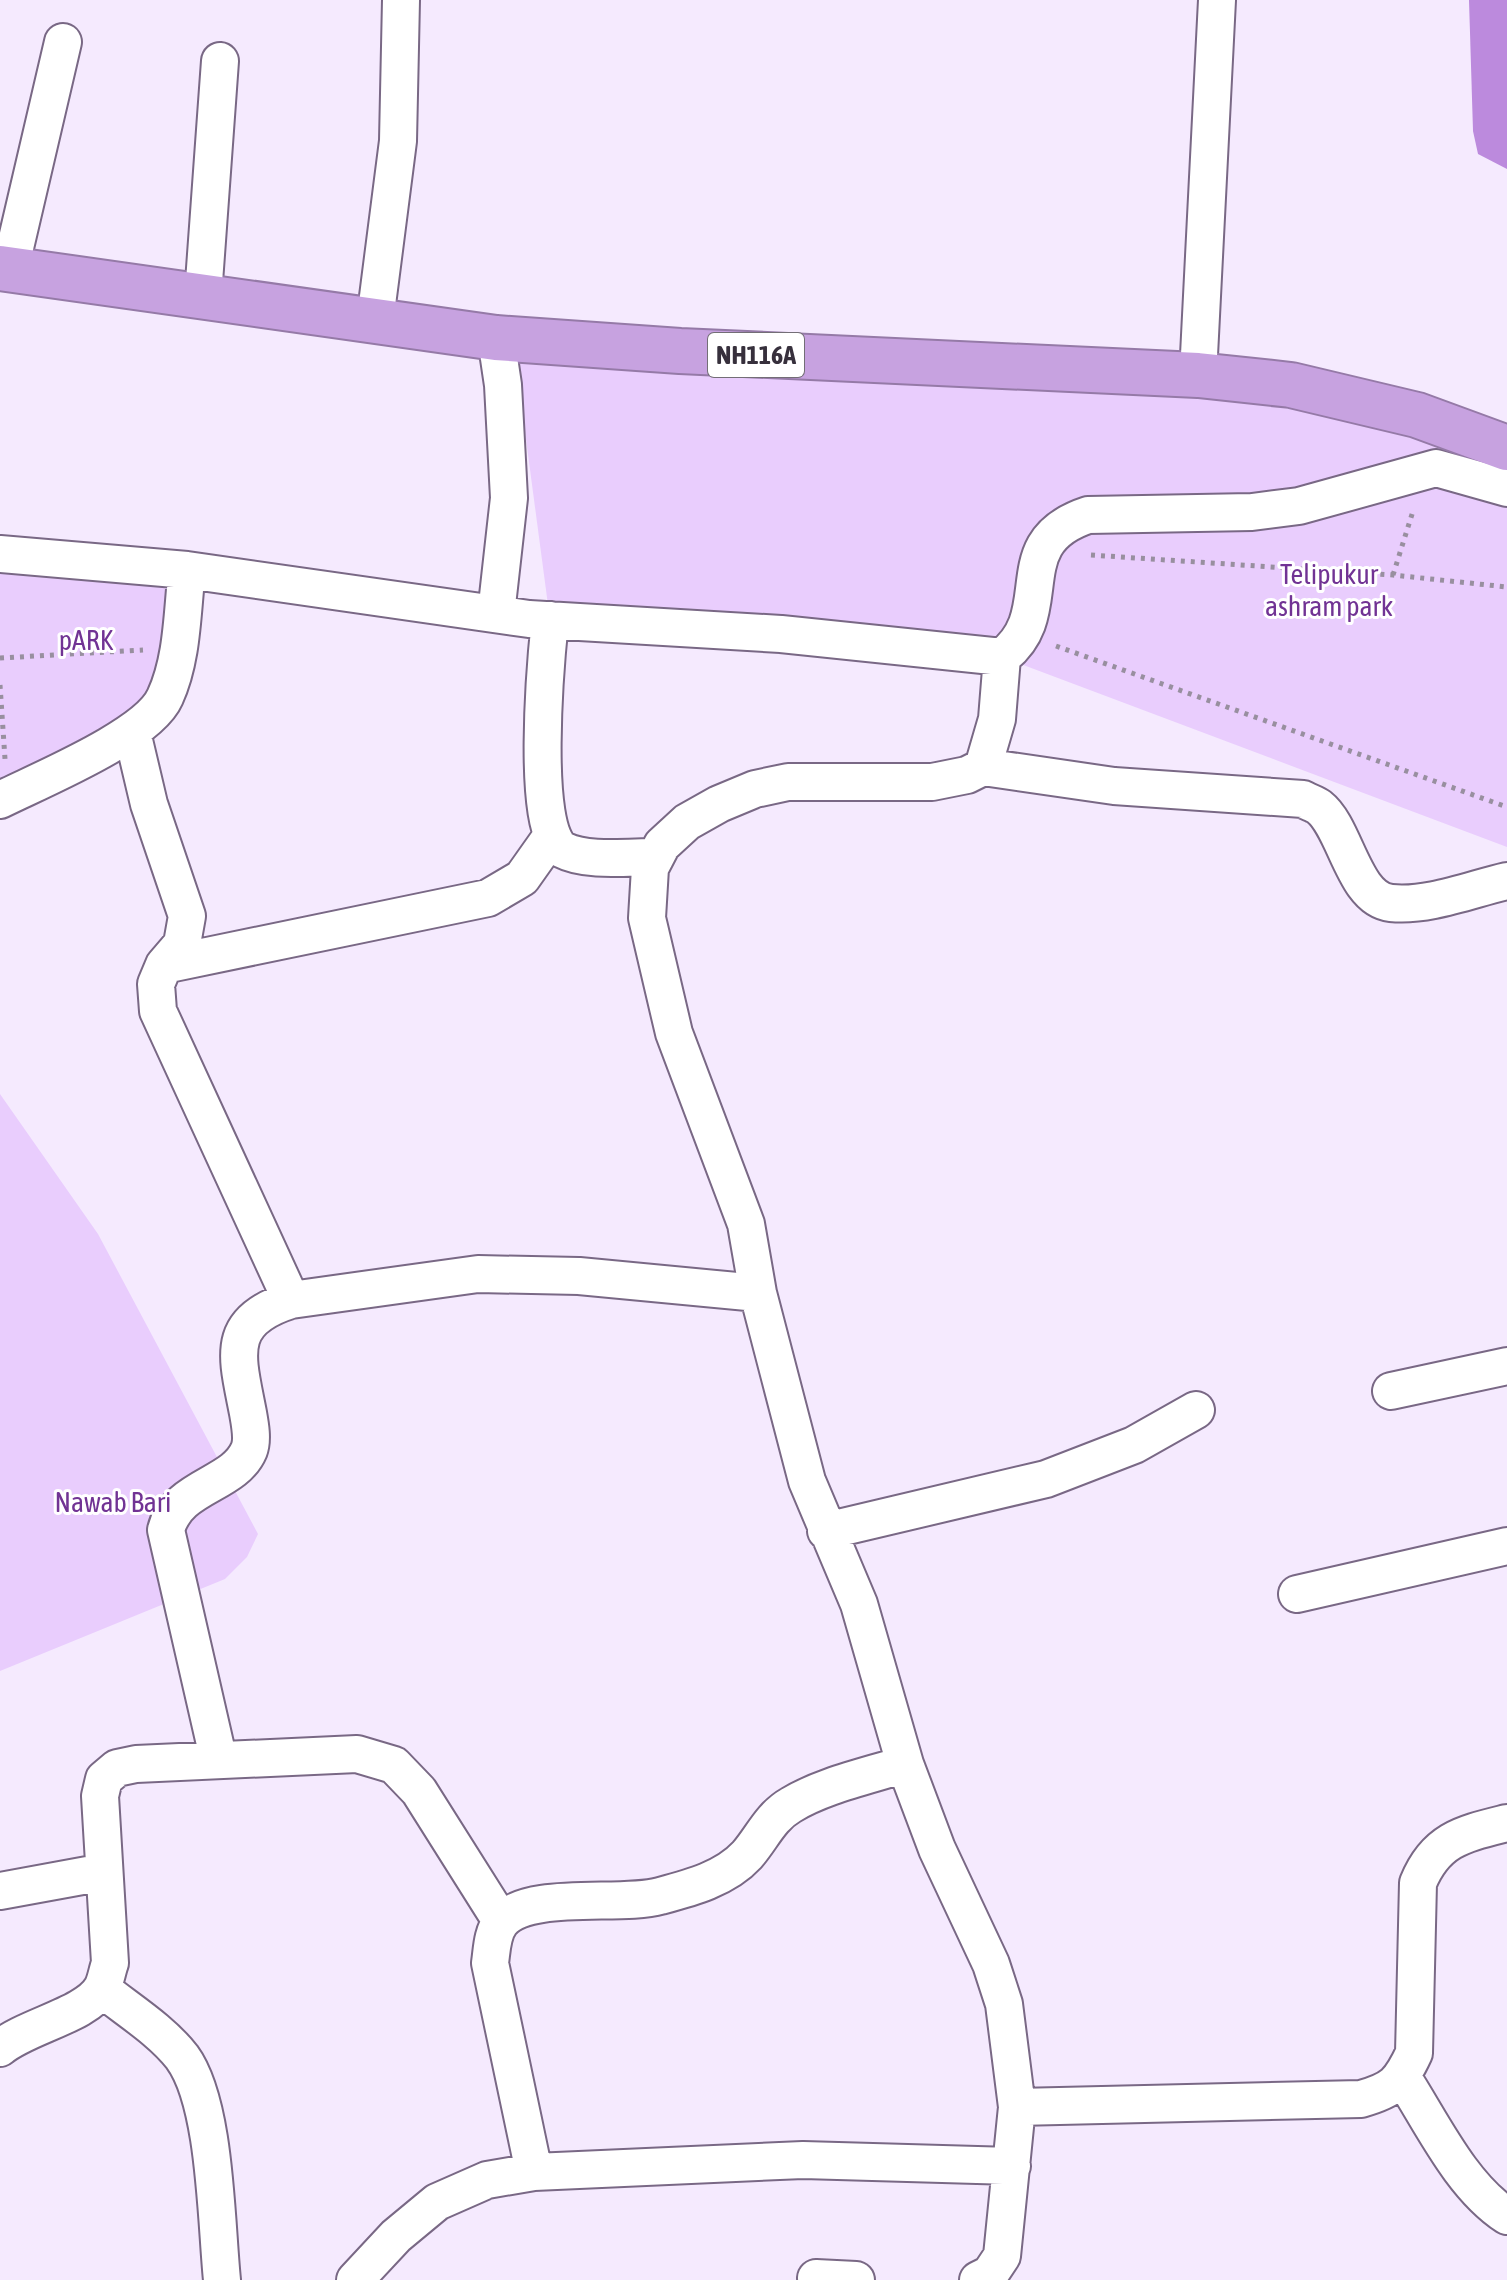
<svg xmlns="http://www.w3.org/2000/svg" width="1507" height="2280" viewBox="0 0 1507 2280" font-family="'Asap Condensed',sans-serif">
	<rect width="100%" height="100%" fill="#f5eafe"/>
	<!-- green -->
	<path fill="#e9cdfd" d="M514 349 1298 394 1507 463V847L1002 657 550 620Z
		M0 537 187 570 164 701 0 799Z
		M0 1094 98 1234 258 1534 247 1557 225 1579 0 1671Z"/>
	<!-- water -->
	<path fill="#bc8add" d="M1469 0H1507V169L1478 154 1473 131Z"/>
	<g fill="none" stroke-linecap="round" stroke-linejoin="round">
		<defs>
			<path id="minor" d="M10 269 63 42
				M203 296 220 61
				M375 320 398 141 401 0
				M496 338 503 385 509 498 496 614
				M1198 375 1217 0
				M0 554 187 570 529 619 781 634 1002 657C1061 612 1003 543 1088 515L1252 512 1299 506 1436 468 1507 488
				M550 620C546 658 530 832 563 850 586 862 628 857 655 857
				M1002 657 997 719 983 767 967 775 932 782H788L755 789 719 804 687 822 662 845 650 868 647 918 674 1033 746 1224 758 1293 807 1481 859 1604 905 1764 937 1849 991 1964 1004 2004 1017 2107
				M132 732 149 804 187 916 182 944 164 965 156 984 158 1011 291 1300
				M983 767 1114 786 1303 799C1308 802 1315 804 1319 807 1346 828 1353 899 1391 903 1428 907 1472 889 1507 881
				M0 800C40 780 148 736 165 697 183 658 182 611 187 570
				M164 965 488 898 522 878 551 837
				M1391 1391 1507 1366
				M826 1531 1046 1479 1134 1445 1196 1410
				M1297 1594 1507 1546
				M218 1757 166 1530C177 1485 234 1486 249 1450 253 1440 250 1424 248 1413 237 1356 224 1321 291 1300L478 1274 579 1276 758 1293
				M0 1891 104 1872
				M102 1989C128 2010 161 2030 182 2057 216 2103 216 2222 222 2280
				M0 2048C26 2026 87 2015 102 1988 106 1981 107 1971 110 1963L100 1796 104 1779 117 1768 136 1764 357 1754 394 1765 419 1791 501 1921
				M1403 2078C1432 2123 1461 2186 1507 2216
				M534 2172 490 1963C492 1949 492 1933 501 1922 527 1890 621 1907 660 1896 690 1888 725 1879 747 1855 762 1838 770 1817 791 1805 824 1785 868 1776 905 1764
				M816 2278 856 2280
				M355 2280 396 2236 437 2202 487 2180 534 2172 803 2160 1012 2166
				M978 2280 990 2274 1002 2256 1017 2107 1361 2099C1393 2090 1400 2083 1414 2053L1418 1883C1436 1839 1463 1834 1507 1823"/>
			<path id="highway" d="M0 268 496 338 680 351 1198 375 1291 385 1417 415 1507 448"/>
		</defs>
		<!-- minor casing -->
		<use href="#minor" stroke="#796885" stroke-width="40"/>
		<!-- highway casing -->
		<use href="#highway" stroke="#957aa7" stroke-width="48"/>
		<!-- path -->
		<path stroke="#988f9f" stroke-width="5" stroke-dasharray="4 6" stroke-linecap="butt" d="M1091 555 1393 575 1507 587
			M1393 575 1413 511
			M1056 646 1507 807
			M0 658 143 650
			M0 685 5 759"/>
		<!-- minor -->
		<use href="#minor" stroke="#fff" stroke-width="36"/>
		<!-- highway -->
		<use href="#highway" stroke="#c7a2e0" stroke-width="44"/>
	</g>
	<g text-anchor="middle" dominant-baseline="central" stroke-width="6" stroke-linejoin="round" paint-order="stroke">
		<!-- shield labels -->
		<rect fill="#fff" stroke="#736e76" stroke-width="2" x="708" y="333" width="96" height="44" rx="6"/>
		<g font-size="26" font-weight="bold" fill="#37303c">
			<text x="756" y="355">NH116A</text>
		</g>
		<!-- park labels -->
		<g font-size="28" fill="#713394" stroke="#fff">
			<text x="1329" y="574">Telipukur<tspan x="1329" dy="32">ashram park</tspan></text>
			<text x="86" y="640">pARK</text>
			<text x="113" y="1502">Nawab Bari</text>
		</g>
	</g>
</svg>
